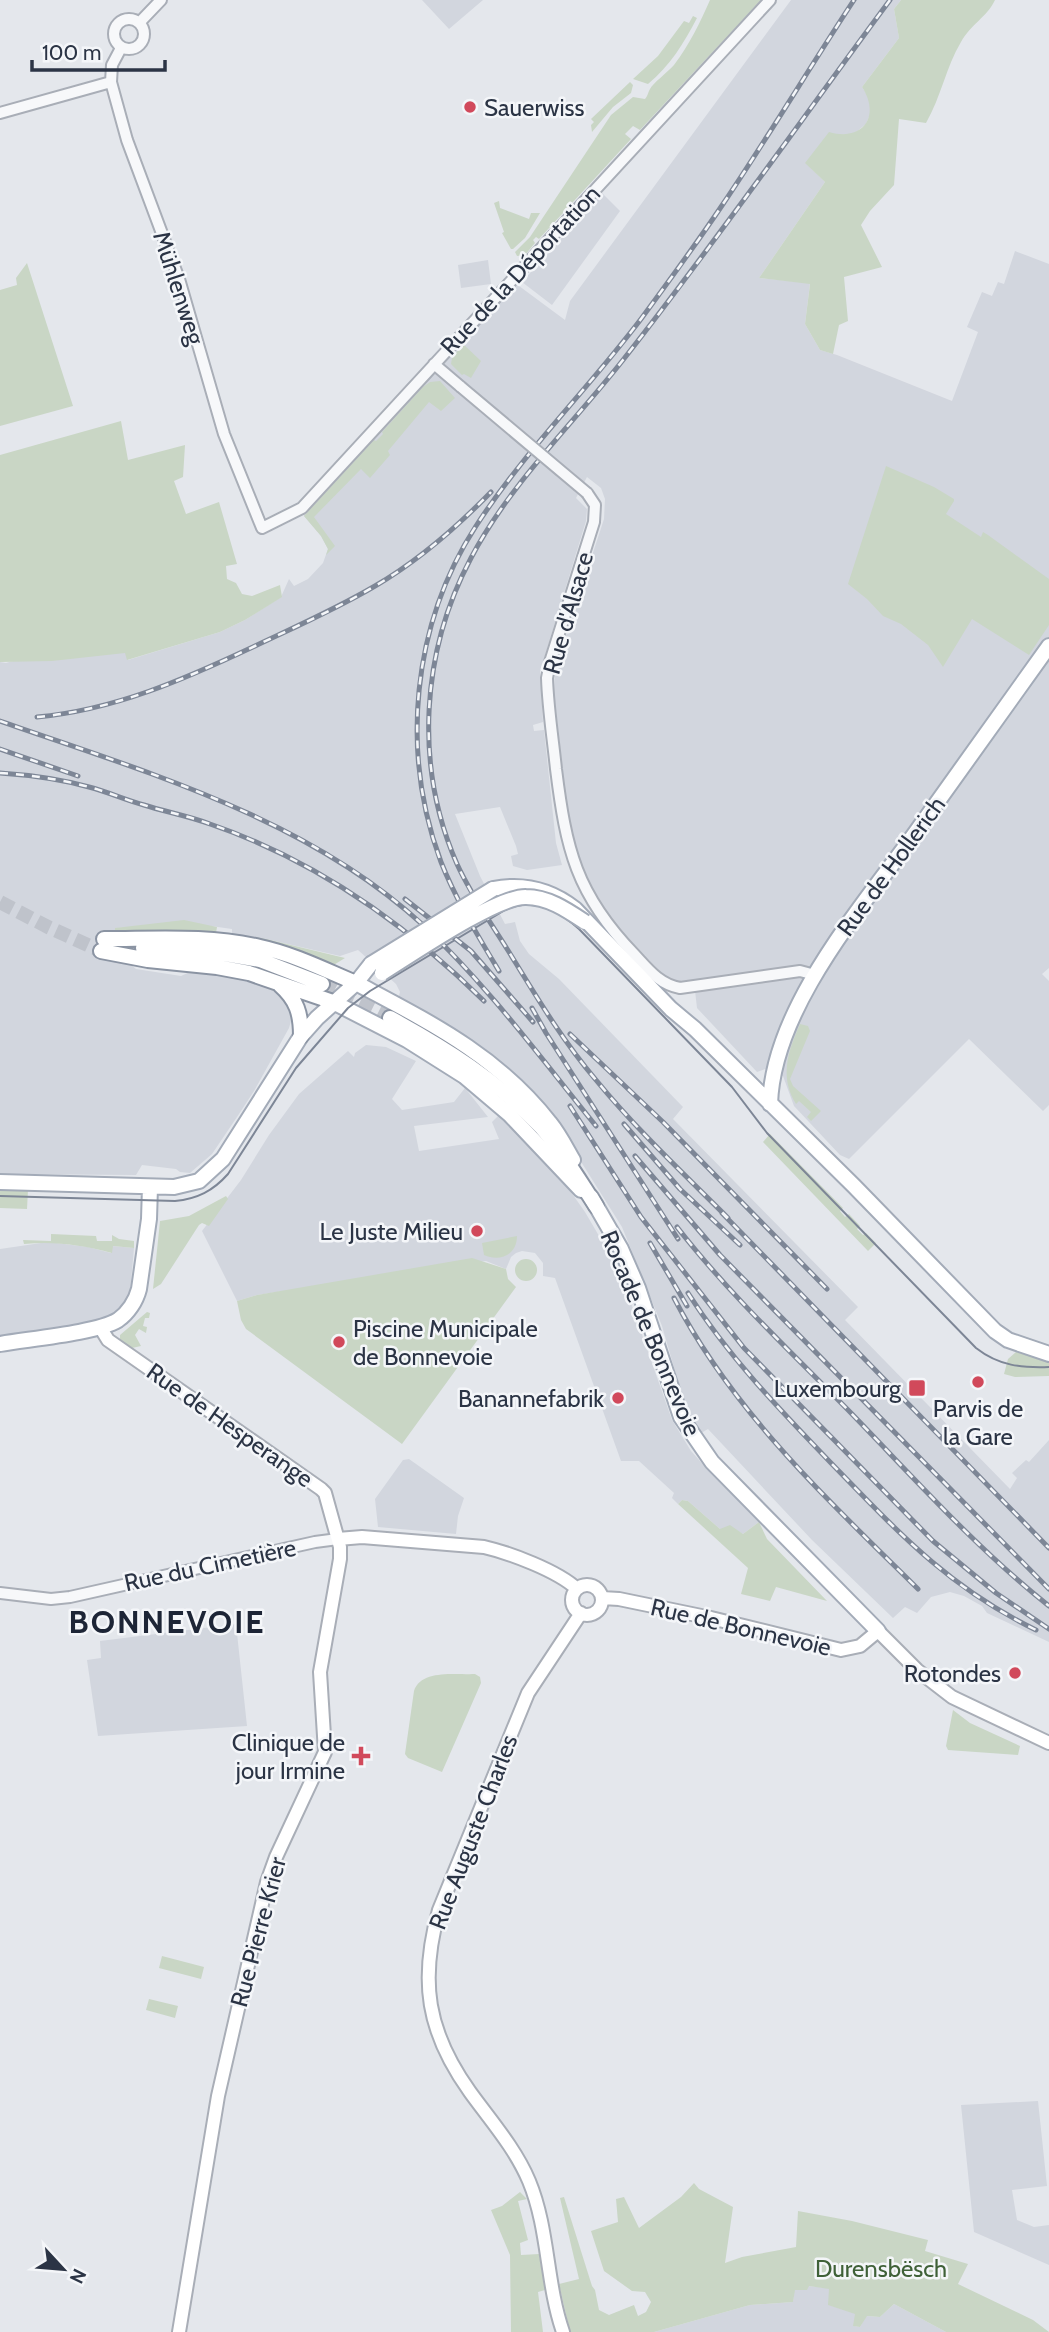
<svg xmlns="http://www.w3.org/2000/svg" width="1049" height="2332" viewBox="0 0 1049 2332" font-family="Cabin,sans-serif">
	<rect width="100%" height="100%" fill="#e4e7ec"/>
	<!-- built -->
	<path fill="#d2d6de" d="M422 0H483L449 29Z
		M791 0H901L894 9 899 38 862 87 870 99 871 112 866 124 855 133 842 136 806 163 825 182 759 278 810 283 805 324 820 350 837 355 952 401 978 332 967 327 982 292 992 296 998 282 1004 284 1015 251 1049 264V968L1042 974 1049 981V1105L1043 1111 969 1039 849 1159 840 1155 794 1106 783 1076 765 1069 757 1072 697 1008 694 982 667 986 637 954 593 898 571 847 554 692 555 669 604 519 605 499 601 488 587 477 576 498 587 509 586 521 540 672 543 722 533 725 534 731 544 730 556 843 562 865 527 870 513 866 511 856 518 854 516 846 500 807 455 814 480 876 505 924 515 922 520 941 529 954 559 979 683 1107 673 1119 858 1307 845 1320 1010 1489 1017 1478 1012 1473 1026 1460 1029 1462 1049 1440V1642L987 1613 982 1606 964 1596 950 1592 931 1597 917 1613 905 1607 893 1618 812 1540 708 1429 701 1433 687 1412 662 1326 622 1227 573 1149 450 1027 398 999 400 992 396 984 358 950 340 956 266 939 232 934V929L211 926 115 928V932L105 930 100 956 130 964 136 969 181 976 192 971 225 975 274 988 283 994 293 1014 289 1028 254 1091 237 1117 212 1154 190 1173 180 1172 176 1169 142 1165 136 1175 0 1174V662L6 663 67 645 117 628 128 660 220 632 245 620 281 597 289 579 294 586 308 579 323 563 328 549 321 536 304 516 302 508 511 280 565 320 570 301Z
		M602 193 620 211 552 305 522 282Z
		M488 260 491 284 461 288 458 265Z
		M366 1045 386 1047 416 1061 392 1099 402 1110 454 1102 465 1088 488 1117 414 1126 419 1151 499 1139 492 1122 501 1113 561 1178 585 1212 609 1253 627 1292 672 1420 691 1451 708 1470 759 1522 743 1534 736 1530 720 1529 688 1501 682 1500 678 1504 672 1498 674 1493 639 1461H621L555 1278 543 1276V1263L535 1253 522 1251 516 1253 511 1257 506 1269 486 1261 257 1295 237 1301 202 1231 241 1180 269 1135 299 1094 348 1051 354 1057 355 1053Z
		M48 1242 88 1247 111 1253 112 1246 134 1248 130 1293 126 1313 118 1320 0 1344V1249Z
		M409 1459 464 1498 458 1516 456 1534 378 1527 375 1499 403 1460Z
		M236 1624 247 1726 98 1736 87 1660 101 1658 100 1641Z
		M1038 2101 1047 2186 1012 2190 1017 2220 1034 2227 1049 2225V2265L974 2232 961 2105Z
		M808 2286 829 2288 856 2314 854 2326 860 2327 866 2316 880 2317 894 2304 946 2332H654L750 2305 793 2302 794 2290Z"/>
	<!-- green -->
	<path fill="#c9d6c5" d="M710 0H761L640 130 633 126 625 134 631 139 539 239 536 237 533 240 535 243 525 255 517 256 515 252 530 237 611 115 633 97 645 99C648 96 648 92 650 89 653 83 668 72 674 65 689 45 700 23 710 0Z
		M901 0H995C987 17 971 24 961 42 946 67 941 97 926 123L899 119 894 185 870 211 861 225 882 267 844 277 848 321 839 325 833 354 820 350 805 324 810 284 759 278 825 182 805 163 829 132C863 142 881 116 862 87L899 38 894 9Z
		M693 16 697 18C684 43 670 66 648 84L633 79 658 56 684 21 689 23Z
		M630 82 633 85 631 93 613 107 592 132 591 125 594 122 591 119Z
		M499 201 500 208 529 219 531 213H540L525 238 513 249H511L502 233 504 232 494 203Z
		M27 263 73 406 0 426V290L17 285 16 278Z
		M463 344 481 361 471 378 464 374 462 375 451 364 452 358Z
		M440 381 455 398 441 411 429 402 388 451 390 455 370 478 361 469 314 517 335 546 326 555 328 549 321 536 304 516 374 440 376 441 383 434 382 432 423 387 430 382Z
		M121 421 128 460 185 445 183 477 174 481 186 514 219 502 237 564 226 566 227 579 236 583 242 594 252 596 280 585 282 597 245 620 220 632 127 660 125 653 52 661 0 662V455Z
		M886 466 934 487 954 499V501L946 514 981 537 983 532 988 535 1049 579V625L1029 655 972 619 943 667 928 645 901 624 883 616 867 599 848 584Z
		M184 920 217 927 216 933 115 932V928Z
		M241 935 266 939 345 958 332 966 240 940Z
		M800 1024 808 1026 810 1031 790 1079 793 1086 821 1111 811 1121 807 1117 811 1112 799 1101 796 1104C779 1077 788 1051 800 1024Z
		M770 1134 843 1208 840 1211 845 1217 849 1214 860 1226 857 1229 863 1235 866 1233 876 1243 868 1251 763 1142Z
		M0 1189 28 1190 27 1209 0 1208Z
		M226 1196 228 1199 209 1226 202 1223 199 1225 161 1284 153 1289 160 1221 189 1216Z
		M51 1234 96 1236 97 1241H112V1235L119 1239 134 1241V1248L113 1246 112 1253C82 1245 54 1241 24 1244L23 1240 51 1241Z
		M517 1236C517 1255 500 1262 484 1255L482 1243Z
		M472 1258 506 1269 508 1279 516 1287 402 1444 246 1329 241 1320 237 1301 257 1295Z
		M515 1270a11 11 0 1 1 22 0a11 11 0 1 1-22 0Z
		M147 1312 150 1313 149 1318H145L143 1326 147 1327 146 1333 139 1329 135 1335 141 1346 132 1348 120 1340V1335Z
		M1016 1352 1049 1362V1376L1015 1377 1004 1374 1008 1359Z
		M682 1500 688 1501 720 1529 730 1525 743 1534 759 1522 767 1539 827 1601 776 1587 770 1601 741 1594 748 1568 678 1504Z
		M475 1674 480 1677 481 1683 442 1772 408 1758 405 1754 414 1691C421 1669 456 1675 475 1674Z
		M953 1710 970 1723 1020 1746 1018 1755 948 1750 946 1746Z
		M162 1956 204 1967 201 1979 159 1968Z
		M149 1999 178 2006 175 2018 146 2010Z
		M694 2183 699 2189 733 2207 725 2263 742 2257 796 2247 798 2211 852 2221 928 2240 925 2251 968 2264 958 2284 1033 2320 1049 2332H946L894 2304 880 2317 867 2316 860 2327 853 2326 855 2314 828 2305 829 2289 809 2286 807 2290H795L793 2302 750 2305 654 2332H570L559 2284 579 2279 560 2198 564 2197 592 2286 595 2290 599 2310 609 2315 634 2305 638 2316 646 2312 651 2302 645 2292 632 2291 604 2271 591 2231 618 2222 616 2199 624 2197 639 2228 681 2197Z
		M520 2192 527 2199 518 2201 528 2240 520 2243 521 2255 539 2254 545 2290 538 2292 543 2332H511L510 2255 491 2210 502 2206Z"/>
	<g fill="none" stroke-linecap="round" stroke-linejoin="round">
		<!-- trunk-tunnel -->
		<path stroke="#bfc3cb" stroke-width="14" stroke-dasharray="14 7" stroke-linecap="butt" d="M0 902 48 927 101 951
			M322 984 390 1018"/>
		<defs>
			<path id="tertiary" d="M114 34a15 15 0 1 1 30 0a15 15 0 1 1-30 0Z
				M139 23 161 0
				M121 48 112 65 111 82 127 140 179 279 224 434 262 528 302 508 770 0
				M0 113 111 82
				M434 364 461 387
				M587 493 595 505 594 522 550 662 547 678C548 709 553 739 556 769 566 849 576 894 634 954 648 969 659 984 680 988L800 971 815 975
				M0 1593 51 1599 70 1597 315 1542 338 1539"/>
			<path id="secondary" d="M100 1327 108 1340 321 1489 325 1493 340 1547V1559L320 1672 325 1752 276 1857 267 1882 218 2096 179 2332
				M338 1539 362 1537 484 1547C510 1553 558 1571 577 1589
				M572 1600a15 15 0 1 1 30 0a15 15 0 1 1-30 0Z
				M602 1598 619 1599 711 1618 841 1650 860 1646 878 1631 917 1670 952 1697 1049 1743
				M563 2332C546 2283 549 2229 529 2181 515 2148 491 2121 470 2092 427 2032 419 1981 439 1910L528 1693 581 1613"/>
			<path id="primary" d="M493 889C524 883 551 890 575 909L671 1009 695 1029 854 1186 995 1331 1008 1340 1049 1354
				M356 983C429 1022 497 1055 550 1123 559 1134 566 1148 573 1160
				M333 1002 407 1040 464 1076 510 1115 581 1190
				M770 1104C773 1008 862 907 916 832 961 770 1005 708 1049 646
				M0 1182 174 1187 199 1181 223 1159 301 1036 317 1018 356 983 371 964
				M591 1197 621 1249 638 1288 681 1417 712 1462 878 1631
				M0 1344C27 1339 97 1333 118 1320 128 1313 136 1301 139 1289L149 1219 150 1187"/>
			<path id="trunk" d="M104 939C156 939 209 935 260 947 293 954 325 970 356 983
				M143 948 225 954 260 960 322 984
				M101 951 148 960 217 967 249 973 333 1002
				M280 985C297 1000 301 1014 301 1036
				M390 1018C445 1048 498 1081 541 1127 562 1151 579 1180 596 1206"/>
		</defs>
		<!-- tertiary casing -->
		<use href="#tertiary" stroke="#a9aeb7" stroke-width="14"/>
		<!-- secondary casing -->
		<use href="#secondary" stroke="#a9aeb7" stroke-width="16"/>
		<!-- primary casing -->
		<use href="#primary" stroke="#a3abb8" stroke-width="18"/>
		<!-- trunk casing -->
		<use href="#trunk" stroke="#8b94a3" stroke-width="18"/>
		<!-- tertiary -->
		<use href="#tertiary" stroke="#f7f8fa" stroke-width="10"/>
		<!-- secondary -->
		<use href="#secondary" stroke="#fff" stroke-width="12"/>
		<!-- primary -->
		<use href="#primary" stroke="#fff" stroke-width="14"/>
		<!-- trunk -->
		<use href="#trunk" stroke="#fff" stroke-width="14"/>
		<!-- tram -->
		<path stroke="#7d8696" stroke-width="2" d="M0 1196 175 1201C197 1199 213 1191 228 1174L296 1068 348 1008 370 991 505 910C532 897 558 910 579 929L732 1087 767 1133 976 1348C999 1366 1022 1368 1049 1367"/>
		<defs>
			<path id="rail" d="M37 717C115 710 185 679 255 646 295 627 336 609 375 586 418 561 456 528 491 492
				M0 721C146 772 307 818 423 925 488 986 540 1057 596 1126
				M0 749 78 776
				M0 773C30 775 60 779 89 787 108 792 126 800 144 805 166 812 189 816 210 824 315 860 406 924 484 1001
				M405 899 471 951 533 1022
				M499 971C478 936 456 900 441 862 400 752 412 625 476 526 524 452 588 389 641 319 669 281 697 243 723 204 768 137 810 67 854 0
				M532 1008 546 1033 678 1239
				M570 1034 663 1122 827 1289
				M570 1106 641 1217 744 1348 933 1541 996 1593 1049 1629
				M624 1124 680 1189 740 1245
				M635 1156 720 1255 1049 1589
				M722 1213 1049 1548
				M728 1218C683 1173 636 1129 596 1080 562 1040 536 996 509 952 491 923 471 895 457 864 414 766 421 652 471 558 509 485 572 425 623 360 715 243 801 120 890 0
				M677 1227C729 1294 792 1353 851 1413 915 1479 977 1549 1049 1606
				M650 1243 687 1306
				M688 1293C728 1356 779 1409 831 1463 898 1532 948 1587 1036 1630
				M674 1298C733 1412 828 1500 918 1589"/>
		</defs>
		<!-- rail casing -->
		<use href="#rail" stroke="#7d8696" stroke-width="5"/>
		<!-- rail -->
		<use href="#rail" stroke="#f4f6f9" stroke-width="2.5" stroke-dasharray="8" stroke-linecap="butt"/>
		<defs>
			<path id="tertiary-bridge" d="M461 387 587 493"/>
			<path id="primary-bridge" d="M371 964 493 889
				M382 973C411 955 497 896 526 897 548 897 567 910 585 922"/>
		</defs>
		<!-- tertiary-bridge casing -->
		<use href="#tertiary-bridge" stroke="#a9aeb7" stroke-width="14" stroke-linecap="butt"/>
		<!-- primary-bridge casing -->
		<use href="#primary-bridge" stroke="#a3abb8" stroke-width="18" stroke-linecap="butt"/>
		<!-- tertiary-bridge -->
		<use href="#tertiary-bridge" stroke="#f7f8fa" stroke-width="10"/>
		<!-- primary-bridge -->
		<use href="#primary-bridge" stroke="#fff" stroke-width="14"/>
	</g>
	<!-- markers -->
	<g fill="#d1495b" stroke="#f4f6f9" stroke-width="2.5">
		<circle cx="470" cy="107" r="7"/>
		<circle cx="477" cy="1231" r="7"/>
		<circle cx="339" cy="1342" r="7"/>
		<circle cx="978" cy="1382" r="7"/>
		<rect x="908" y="1379" width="18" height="18" rx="3.5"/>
		<circle cx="618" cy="1398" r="7"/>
		<circle cx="1015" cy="1673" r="7"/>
		<path d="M357.5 1745.5h7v7h7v7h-7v7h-7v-7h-7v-7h7z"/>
	</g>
	<g text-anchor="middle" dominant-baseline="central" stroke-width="5" stroke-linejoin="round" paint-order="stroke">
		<!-- poi labels -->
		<g font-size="24" fill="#2b3445" stroke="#f4f6f9" text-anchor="end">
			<text x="484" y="107" text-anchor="start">Sauerwiss</text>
			<text x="463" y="1231">Le Juste Milieu</text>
			<text x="353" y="1328" text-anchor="start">Piscine Municipale<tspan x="353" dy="28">de Bonnevoie</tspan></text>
			<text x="901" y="1388">Luxembourg</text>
			<text x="604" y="1398">Banannefabrik</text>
			<text x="978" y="1408" text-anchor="middle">Parvis de<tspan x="978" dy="28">la Gare</tspan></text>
			<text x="1001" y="1673">Rotondes</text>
			<text x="345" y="1742">Clinique de<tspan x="345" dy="28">jour Irmine</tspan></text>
		</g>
		<!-- street labels -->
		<g font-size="24" fill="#2b3445" stroke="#f4f6f9">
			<text transform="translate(520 270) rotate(-47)">Rue de la Déportation</text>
			<text transform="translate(179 288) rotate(72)">Mühlenweg</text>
			<text transform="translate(568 613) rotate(-74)">Rue d'Alsace</text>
			<text transform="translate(891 866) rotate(-54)">Rue de Hollerich</text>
			<text transform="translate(651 1333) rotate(67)">Rocade de Bonnevoie</text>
			<text transform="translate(230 1425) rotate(35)">Rue de Hesperange</text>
			<text transform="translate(210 1565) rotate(-12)">Rue du Cimetière</text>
			<text transform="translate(741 1627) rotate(13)">Rue de Bonnevoie</text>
			<text transform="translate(473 1832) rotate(-69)">Rue Auguste Charles</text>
			<text transform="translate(258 1932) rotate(-75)">Rue Pierre Krier</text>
		</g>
		<!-- park labels -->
		<g font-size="24" fill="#3f6138" stroke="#f4f6f9">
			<text x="881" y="2268">Durensbësch</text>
		</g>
		<!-- district labels -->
		<g font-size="32" font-weight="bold" letter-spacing="2" fill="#1d2536" stroke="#f4f6f9">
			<text x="167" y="1621">BONNEVOIE</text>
		</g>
	</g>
	<!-- north arrow -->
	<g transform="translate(63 2269) rotate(116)" stroke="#f4f6f9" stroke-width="5" paint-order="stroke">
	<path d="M0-5L12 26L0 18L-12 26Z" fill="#2b3445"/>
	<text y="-10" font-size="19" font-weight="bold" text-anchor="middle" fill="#2b3445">N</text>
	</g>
	<!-- scale -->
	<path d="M32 60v10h133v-10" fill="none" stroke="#2b3445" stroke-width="3.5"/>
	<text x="42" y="60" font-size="21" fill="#2b3445" stroke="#f4f6f9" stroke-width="5" paint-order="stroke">100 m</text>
</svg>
